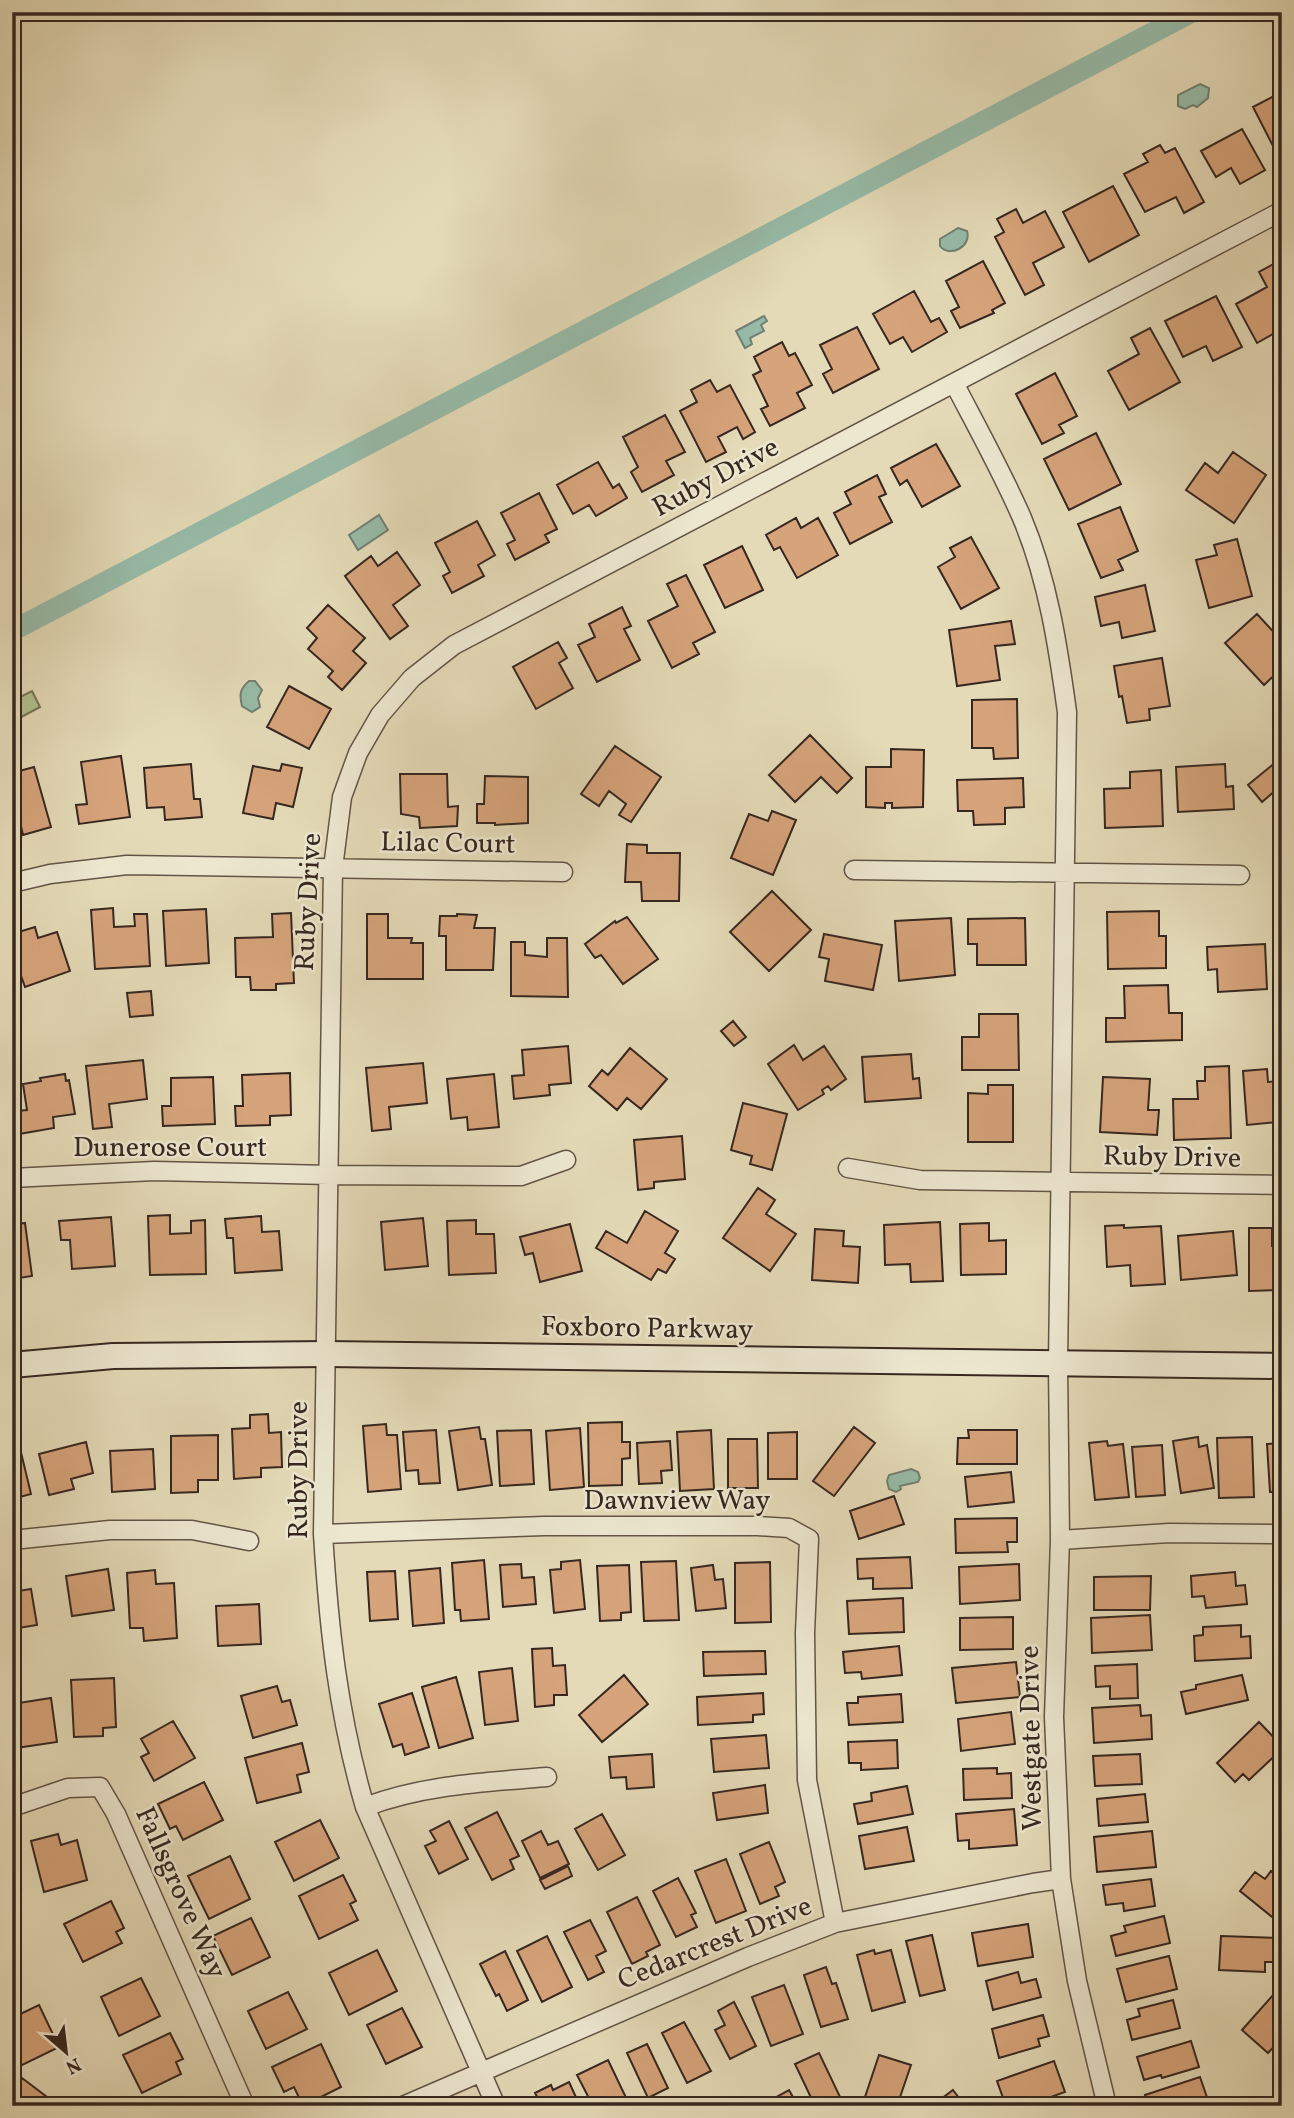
<svg xmlns="http://www.w3.org/2000/svg" width="1294" height="2118" viewBox="0 0 1294 2118" font-family="Vollkorn,serif">
	<rect width="100%" height="100%" fill="#e4dab7"/>
	<filter id="stains"><feTurbulence type="fractalNoise" baseFrequency=".00286" numOctaves="4"/><feColorMatrix values="0 0 0 0 .2 0 0 0 0 .09 0 0 0 0 .02 0 0 0 .5 -.17"/></filter>
	<radialGradient id="worn" r=".72"><stop offset=".6" stop-color="#630" stop-opacity="0"/><stop offset="1" stop-color="#630" stop-opacity=".3"/></radialGradient>
	<!-- green -->
	<path fill="#b2c08f" stroke="#747458" stroke-width="2" d="M32 691 40 707 12 722V701Z"/>
	<!-- water -->
	<path fill="#97bba8" stroke="#708072" stroke-width="2" d="M1200 84 1209 88 1208 98 1197 107 1193 105 1185 109 1178 106V95Z
		M958 228 967 231C972 247 949 258 940 246V239Z
		M764 316 767 321 761 325 764 331 750 338 752 344 745 348 736 331Z
		M379 515 388 530 358 550 349 535Z
		M249 681H255L262 690 258 698 260 707 252 712 242 706C239 694 240 689 249 681Z
		M911 1469 918 1472 920 1478 918 1482 900 1486 901 1489 896 1492 889 1489 887 1481 889 1475Z"/>
	<g fill="none" stroke-linecap="round" stroke-linejoin="round">
		<!-- canal -->
		<path stroke="#97bba8" stroke-width="21" d="M12 631 1192 12"/>
	</g>
	<!-- building -->
	<path fill="#d6a37a" stroke="#362720" stroke-width="2" d="M1282 92V141L1273 146 1253 107Z
		M1242 129 1265 170 1240 184 1231 168 1216 177 1201 151Z
		M1160 145 1165 153 1175 148 1204 202 1184 213 1176 197 1145 212 1124 174 1148 162 1143 154Z
		M1113 186 1139 235 1089 262 1063 212Z
		M1016 209 1023 223 1045 211 1064 247 1033 263 1044 285 1025 295 995 237 1004 232 997 219Z
		M983 261 1005 303 992 310 994 313 960 328 951 311 959 307 946 281Z
		M1277 262 1282 270V329L1257 343 1236 304 1267 287 1259 272Z
		M914 291 931 322 939 318 947 332 912 352 903 337 890 344 873 314Z
		M1216 296 1242 347 1213 361 1206 346 1183 357 1165 321Z
		M857 327 879 369 833 393 823 374 832 369 820 345Z
		M1150 328 1180 382 1129 410 1108 371 1139 354 1131 338Z
		M782 342 789 356 795 353 812 385 797 393 805 408 770 426 761 409 768 406 753 375 761 371 754 357Z
		M1055 373 1077 416 1059 425 1064 433 1042 444 1016 394Z
		M710 380 717 392 730 385 755 432 743 439 737 427 718 437 726 452 706 462 680 411 697 402 691 390Z
		M665 415 685 452 666 461 674 475 642 492 631 472 638 467 623 437Z
		M1096 433 1121 484 1069 510 1044 459Z
		M936 444 960 486 922 507 907 480 900 485 891 468Z
		M1233 452 1266 475 1234 523 1186 490 1205 463 1218 473Z
		M598 462 613 488 619 484 627 498 596 516 589 505 573 514 557 485Z
		M877 475 886 494 879 497 892 522 850 544 834 513 851 504 845 492Z
		M539 493 557 529 545 535 549 542 515 560 507 544 515 540 501 513Z
		M1120 507 1138 551 1118 560 1123 570 1101 578 1078 524Z
		M796 518 801 528 818 518 838 555 797 578 780 547 774 550 766 535Z
		M477 521 495 555 478 565 484 576 452 593 443 576 450 572 435 543Z
		M971 537 999 588 961 609 938 567 955 557 950 548Z
		M1237 539 1252 596 1209 608 1196 560 1217 555 1214 545Z
		M742 546 763 590 725 608 704 565Z
		M397 552 420 585 393 605 408 626 390 639 345 576 371 556 378 566Z
		M686 575 715 632 693 643 699 654 672 668 648 621 678 606 667 584Z
		M1145 585 1155 631 1122 638 1119 622 1101 626 1095 597Z
		M328 605 365 638 353 651 366 663 342 690 328 677 333 671 308 649 317 638 307 628Z
		M622 607 631 626 624 629 640 660 597 682 578 645 595 637 589 624Z
		M1257 614 1280 639 1282 637V668L1264 685 1225 643Z
		M1011 621 1015 644 995 646 1000 680 957 686 949 630Z
		M558 642 567 658 559 663 573 688 536 709 513 667Z
		M1162 658 1170 706 1149 709 1150 720 1127 723 1122 696 1119 697 1114 666Z
		M289 686 331 709 309 749 267 727Z
		M1017 699 1018 758 994 759 993 748H972V700Z
		M810 735 852 778 837 793 821 777 795 802 769 775Z
		M615 746 661 777 631 822 619 815 626 804 609 791 599 806 581 794Z
		M891 749 924 750 923 807 892 808V803H885V808L866 807V767H891Z
		M121 756 130 817 79 824 76 805 87 804 81 762Z
		M1282 757V797L1276 790 1262 802 1248 785Z
		M191 764 194 799H200L202 817 165 820 164 807 147 808 144 768Z
		M282 764 302 768 293 807 276 803 273 819 243 813 253 766 280 771Z
		M1225 764 1226 787 1233 786 1234 809 1178 812 1176 767Z
		M34 767 51 827 23 835 20 822 12 824V773Z
		M1161 770 1163 826 1105 828 1104 789 1130 788V772Z
		M400 774H447L448 807 458 806 457 826 420 828 419 817 401 814Z
		M485 776 528 777V823L495 825V823H477V804H484Z
		M1023 778 1024 807 1005 808V824L974 825 973 811H958L957 780Z
		M772 811 796 820 773 875 731 858 749 814 768 821Z
		M627 844 647 845V853H680L679 901H642L641 882H625Z
		M772 891 811 930 769 971 730 932Z
		M113 908 114 927 135 926 134 914H147L150 966 95 969 91 910Z
		M206 909 209 963 166 966 163 911Z
		M1159 911V936H1166V968L1108 969 1107 912Z
		M291 913 294 983 276 984V990H251L250 977H236L235 938 273 937 272 914Z
		M367 914H388V938H412L411 943H423V979H367Z
		M457 914 477 915 474 928H495L493 970H446V936H439L440 916H457Z
		M627 917 658 959 623 984 601 955 595 958 585 944 615 921 616 923Z
		M951 918 955 975 899 981 895 921Z
		M1025 918 1026 965H977V944H968V919Z
		M35 927 38 938 57 932 70 971 25 987 12 950V934Z
		M824 934 882 945 873 990 825 981 829 959 819 957Z
		M547 938H567L568 997 511 996V942H525V955L547 957Z
		M1265 944 1267 989 1218 992 1217 969 1208 970 1207 947Z
		M1168 985 1169 1013H1182V1040L1106 1042V1018H1125L1124 986Z
		M151 991 153 1015 130 1017 127 993Z
		M979 1014H1018L1019 1070H962V1037H979Z
		M733 1021 746 1037 734 1046 721 1031Z
		M794 1045 803 1060 824 1046 846 1079 831 1090 828 1086 822 1090 824 1094 798 1110 768 1064Z
		M568 1046 571 1083 549 1085 550 1095 514 1099 512 1076 524 1075 522 1050Z
		M630 1048 667 1079 641 1109 627 1098 617 1110 589 1086 602 1070 608 1075Z
		M911 1054 913 1079 919 1078 921 1098 865 1102 862 1057Z
		M143 1060 147 1099 109 1104 112 1127 93 1129 86 1066Z
		M423 1063 427 1103 389 1107 391 1129 372 1131 366 1068Z
		M1229 1066 1231 1138 1174 1140 1173 1099H1198L1197 1081H1205V1067Z
		M1267 1069 1268 1082 1282 1081V1142H1279L1278 1122 1247 1125 1243 1071Z
		M290 1073 291 1115 270 1116V1125L236 1126 235 1106H243L242 1075Z
		M65 1074 66 1081 69 1080 75 1114 53 1117 54 1128 19 1134 16 1111 27 1110 23 1084 41 1081 40 1078Z
		M494 1074 499 1127 468 1130 467 1117 451 1119 447 1079Z
		M213 1077 215 1124 163 1126 162 1106H171V1078Z
		M1103 1077 1150 1079 1148 1110H1159L1157 1135 1100 1132Z
		M988 1085H1013V1142H968V1093L988 1094Z
		M743 1103 787 1114 772 1170 750 1164 752 1156 731 1150Z
		M682 1136 685 1179 654 1182V1188L638 1190 634 1140Z
		M758 1188 775 1200 766 1214 796 1234 770 1271 723 1238Z
		M645 1211 678 1231 665 1253 675 1259 666 1273 658 1269 651 1280 596 1248 606 1231 627 1243Z
		M170 1215V1234L191 1233V1221L205 1220 206 1274 150 1275 148 1216Z
		M261 1216 262 1232 279 1231 282 1270 235 1273 233 1238H227L225 1219Z
		M111 1217 115 1266 72 1269 70 1240H61L59 1221Z
		M423 1218 428 1266 385 1270 381 1222Z
		M476 1220V1234H494L496 1273 449 1275 447 1221Z
		M940 1222 943 1281 911 1282 910 1264 885 1265 884 1225Z
		M25 1223 32 1276 12 1279V1225Z
		M989 1223V1241L1006 1240V1274L961 1275 960 1224Z
		M570 1224 582 1271 540 1282 533 1253 525 1255 520 1237Z
		M1124 1225V1228L1161 1226 1165 1284 1131 1286 1130 1265 1107 1267 1105 1226Z
		M1249 1228H1272V1246H1282V1290L1249 1291Z
		M815 1229 844 1231 843 1246 860 1247 858 1283 812 1280Z
		M1233 1231 1237 1275 1181 1280 1178 1236Z
		M268 1414 269 1433 281 1432 282 1467 261 1468V1477L234 1479 232 1429 250 1428V1415Z
		M622 1422V1442H630V1458L622 1459V1485L589 1486 588 1423Z
		M386 1424 387 1435H397L401 1489 368 1492 363 1426Z
		M479 1427 481 1439H485L492 1485 458 1490 449 1431Z
		M854 1427 875 1443 834 1496 813 1481Z
		M580 1428 584 1487 550 1490 546 1431Z
		M436 1430 440 1483 419 1484 418 1470 406 1471 403 1432Z
		M531 1430 534 1484 500 1486 497 1431Z
		M711 1430 714 1489 680 1491 677 1432Z
		M968 1430H1017V1464H957L958 1438H969Z
		M797 1432V1479H768V1433Z
		M218 1435V1480H198V1492L171 1493V1436Z
		M1198 1437 1199 1447 1207 1445 1214 1488 1181 1493 1173 1441Z
		M1252 1437 1254 1497 1219 1498 1217 1438Z
		M728 1439H757L758 1488H728Z
		M670 1441 672 1470 661 1471 662 1483 639 1484 637 1443Z
		M1107 1441 1108 1446 1123 1444 1129 1497 1095 1500 1089 1443Z
		M86 1442 93 1473 71 1479 74 1489 49 1495 39 1454Z
		M1282 1443V1492H1270L1267 1444Z
		M19 1444 31 1494 12 1499V1446Z
		M1162 1445 1165 1495 1136 1497 1132 1447Z
		M153 1449 155 1489 112 1492 110 1451Z
		M1011 1472 1014 1502 968 1507 965 1477Z
		M894 1496 904 1524 859 1539 850 1511Z
		M1017 1518V1542H1007L1008 1552 956 1553 955 1519Z
		M910 1557 912 1588 873 1589V1578L858 1579 857 1559Z
		M484 1560 489 1619 461 1621 460 1610H455L452 1563Z
		M580 1560 585 1609 554 1613 550 1570 561 1569V1562Z
		M676 1561 679 1620 644 1621 641 1562Z
		M770 1562 771 1622 735 1623V1563Z
		M521 1564 522 1578 534 1577 536 1604 503 1607 500 1565Z
		M1019 1564 1020 1600 960 1604 959 1567Z
		M629 1565 631 1612 621 1613V1620L600 1621 597 1566Z
		M713 1565 715 1580 723 1579 726 1608 696 1611 691 1568Z
		M440 1568 444 1623 413 1626 409 1571Z
		M108 1569 114 1610 72 1616 66 1576Z
		M155 1570 156 1584 174 1583 177 1638 144 1641 143 1628H130L127 1573Z
		M395 1571 398 1619 370 1621 367 1572Z
		M1235 1572 1236 1586 1245 1585 1247 1604 1206 1608 1204 1596 1192 1597 1191 1576Z
		M1151 1576 1150 1610H1094V1577Z
		M31 1589 37 1625 12 1629V1592Z
		M903 1598 904 1632 849 1634 847 1601Z
		M259 1604 261 1644 218 1646 216 1606Z
		M1150 1615 1152 1650 1092 1653 1091 1618Z
		M1013 1617V1649L960 1650V1618Z
		M1241 1625V1637L1250 1636 1251 1658 1195 1661 1194 1636 1203 1635V1627Z
		M899 1646 902 1675 862 1679 861 1672 845 1673 843 1652Z
		M552 1648 553 1666 565 1665 567 1695H554V1705L535 1707 532 1649Z
		M765 1651 766 1674 704 1676 703 1652Z
		M1016 1662 1020 1697 956 1703 952 1668Z
		M1137 1664 1138 1698 1110 1699V1686L1096 1687 1095 1666Z
		M512 1668 518 1721 485 1725 479 1672Z
		M624 1675 648 1704 602 1742 579 1715Z
		M1242 1675 1248 1700 1186 1714 1181 1692 1196 1689V1685Z
		M456 1677 473 1738 439 1748 422 1687Z
		M114 1678 116 1727 103 1728V1736L74 1737 71 1680Z
		M277 1686 282 1702 290 1700 297 1725 253 1738 241 1696Z
		M412 1693 429 1747 405 1755 402 1744 393 1747 379 1704Z
		M763 1693 764 1714 753 1715V1722L698 1725 697 1697Z
		M901 1694 903 1722 849 1725 847 1703H858V1697Z
		M51 1698 57 1742 16 1748 12 1704Z
		M1140 1705 1141 1716 1151 1715 1152 1739 1094 1743 1092 1708Z
		M1011 1712 1015 1744 961 1751 958 1719Z
		M173 1721 195 1758 154 1781 141 1757 149 1753 141 1739Z
		M1259 1722 1282 1746V1749L1249 1780 1243 1774 1235 1782 1217 1763Z
		M766 1735 769 1768 714 1772 711 1739Z
		M897 1740 898 1768 861 1770V1763H849L848 1742Z
		M302 1743 309 1772 297 1775 301 1792 257 1803 245 1758Z
		M652 1754 654 1787 627 1789 626 1777 611 1778 609 1757Z
		M1140 1754 1142 1784 1095 1786 1093 1756Z
		M997 1768V1774L1011 1773 1012 1798 964 1800 963 1769Z
		M204 1782 223 1820 183 1840 176 1826 170 1829 158 1804Z
		M765 1785 768 1813 717 1820 713 1793Z
		M907 1786 913 1814 858 1824 854 1804 872 1801 871 1793Z
		M1145 1794 1148 1822 1099 1826 1097 1799Z
		M1014 1809 1017 1845 969 1849V1840L958 1841 956 1814Z
		M497 1812 519 1856 510 1860 514 1869 492 1880 465 1828Z
		M602 1814 625 1855 598 1870 575 1829Z
		M320 1820 339 1858 294 1881 275 1842Z
		M449 1821 468 1859 439 1874 425 1846 436 1841 430 1831Z
		M907 1827 914 1861 865 1869 859 1836Z
		M541 1831 548 1845 558 1841 569 1864 540 1878 522 1841Z
		M1152 1831 1156 1867 1097 1872 1094 1837Z
		M58 1834 61 1845 77 1840 87 1880 44 1892 31 1841Z
		M769 1842 785 1882 775 1887 779 1896 760 1904 740 1854Z
		M12 1848 21 1888 12 1890Z
		M230 1856 250 1899 209 1919 188 1876Z
		M726 1859 746 1911 716 1923 695 1871Z
		M568 1866 572 1876 545 1889 540 1880Z
		M1271 1871 1282 1880V1925L1240 1891 1255 1872 1265 1879Z
		M343 1875 356 1901 350 1904 358 1920 319 1939 299 1896Z
		M678 1878 696 1913 691 1915 697 1927 676 1937 653 1891Z
		M1151 1879 1155 1906 1124 1911 1123 1903 1106 1905 1103 1885Z
		M637 1897 660 1945 646 1952 648 1956 632 1964 607 1912Z
		M111 1901 124 1928 116 1932 122 1943 83 1962 64 1924Z
		M1164 1916 1170 1943 1116 1956 1111 1936 1126 1932 1124 1926Z
		M251 1918 270 1957 232 1975 213 1936Z
		M590 1920 606 1951 596 1956 604 1972 588 1980 564 1932Z
		M1028 1924 1033 1957 978 1966 972 1933Z
		M932 1935 945 1990 920 1996 906 1941Z
		M547 1936 572 1987 542 2002 517 1951Z
		M1221 1936 1277 1938 1276 1962H1265V1972L1219 1970Z
		M377 1950 397 1991 349 2015 329 1973Z
		M874 1950 875 1954 891 1950 905 2002 872 2011 857 1955Z
		M505 1951 528 2000 507 2011 499 1994 496 1996 480 1964Z
		M1169 1956 1177 1989 1126 2002 1117 1969Z
		M826 1967 832 1984 836 1983 848 2019 821 2027 804 1975Z
		M1018 1972 1021 1983 1036 1979 1041 1997 993 2010 986 1981Z
		M141 1978 160 2016 119 2036 101 1997Z
		M784 1985 803 2034 771 2046 752 1997Z
		M1281 1986 1282 2038 1268 2053 1242 2030Z
		M288 1992 307 2029 266 2049 248 2011Z
		M1173 2000 1180 2028 1132 2040 1127 2020 1140 2016 1138 2009Z
		M734 2002 756 2046 730 2059 715 2030 725 2025 718 2011Z
		M39 2005 59 2047 12 2070V2018Z
		M402 2008 422 2047 386 2064 367 2025Z
		M1043 2015 1049 2036 1038 2039 1040 2046 999 2058 992 2029Z
		M684 2022 711 2071 687 2083 662 2033Z
		M170 2033 183 2059 176 2062 181 2074 142 2093 123 2055Z
		M1191 2041 1199 2067 1162 2078 1161 2075 1144 2080 1137 2057Z
		M321 2044 341 2087 303 2106 294 2087 284 2092 272 2067Z
		M647 2044 668 2088 648 2098 627 2053Z
		M819 2053 842 2101 838 2102 840 2106H815L795 2064Z
		M879 2055 911 2065 897 2106H862Z
		M608 2060 630 2106H593L577 2075Z
		M1054 2061 1065 2092 1026 2106H1006L997 2081Z
		M1200 2077 1210 2106H1148L1145 2095Z
		M22 2078 47 2097 40 2106H28L12 2094Z
		M569 2082 580 2106H542L535 2093 551 2085 553 2090Z
		M789 2090 798 2106H760Z
		M953 2090 965 2106H932Z"/>
	<g fill="none" stroke-linecap="round" stroke-linejoin="round">
		<defs>
			<path id="street" d="M954 383C977 427 1002 472 1022 518 1048 580 1058 646 1067 712L1058 1364 1060 1540 1054 1717 1061 1879 1077 1981 1107 2106
				M854 870 1240 875
				M12 883 50 874 127 865 563 872
				M848 1168 920 1180 1282 1185
				M12 1178 154 1171 329 1175 521 1176 566 1160
				M323 1534 544 1526H758L789 1528 809 1539 805 1633 807 1780 835 1923
				M12 1540 110 1530H192L249 1541
				M1060 1540 1169 1533 1282 1534
				M12 1807 68 1788 100 1787 116 1814 245 2106
				M365 1807C423 1785 486 1782 547 1777
				M403 2106 748 1957 835 1923 1033 1883 1061 1879
				M496 2106 365 1807C338 1714 329 1630 323 1534L333 868 342 797 358 753 380 715 412 678 454 645 1282 211"/>
			<path id="secondary" d="M12 1365 113 1356 326 1354 1282 1366"/>
		</defs>
		<!-- street casing -->
		<use href="#street" stroke="#625446" stroke-width="21"/>
		<!-- secondary casing -->
		<use href="#secondary" stroke="#362720" stroke-width="28"/>
		<!-- street -->
		<use href="#street" stroke="#ede7d0" stroke-width="18"/>
		<!-- secondary -->
		<use href="#secondary" stroke="#ede7d0" stroke-width="24"/>
	</g>
	<g text-anchor="middle" dominant-baseline="central" stroke-width="5" stroke-linejoin="round" paint-order="stroke">
		<!-- street labels -->
		<g font-size="28" fill="#362720" stroke="#ede7d0">
			<text transform="translate(716 478) rotate(-28)">Ruby Drive</text>
			<text transform="translate(448 844) rotate(1)">Lilac Court</text>
			<text transform="translate(309 902) rotate(-87)">Ruby Drive</text>
			<text x="170" y="1148">Dunerose Court</text>
			<text transform="translate(1172 1158) rotate(1)">Ruby Drive</text>
			<text transform="translate(647 1329) rotate(1)">Foxboro Parkway</text>
			<text transform="translate(299 1470) rotate(-90)">Ruby Drive</text>
			<text x="677" y="1501">Dawnview Way</text>
			<text transform="translate(1032 1738) rotate(-91)">Westgate Drive</text>
			<text transform="translate(180 1893) rotate(66)">Fallsgrove Way</text>
			<text transform="translate(715 1944) rotate(-22)">Cedarcrest Drive</text>
		</g>
	</g>
	<!-- margin -->
	<rect width="1294" height="2118" fill="none" stroke="#e4dab7" stroke-width="42"/>
	<rect x="14" y="14" width="1266" height="2090" fill="none" stroke="#362720" stroke-width="3.5"/>
	<rect x="21" y="21" width="1252" height="2076" fill="none" stroke="#362720" stroke-width="2"/>
	<!-- north arrow -->
	<g transform="translate(66 2052) rotate(152)" stroke="#ede7d0" stroke-width="5" paint-order="stroke">
	<path d="M0-5L12 26L0 18L-12 26Z" fill="#362720"/>
	<text y="-10" font-size="19" font-weight="bold" text-anchor="middle" fill="#362720">N</text>
	</g>
	<rect width="100%" height="100%" filter="url(#stains)"/>
	<rect width="100%" height="100%" fill="url(#worn)"/>
</svg>
